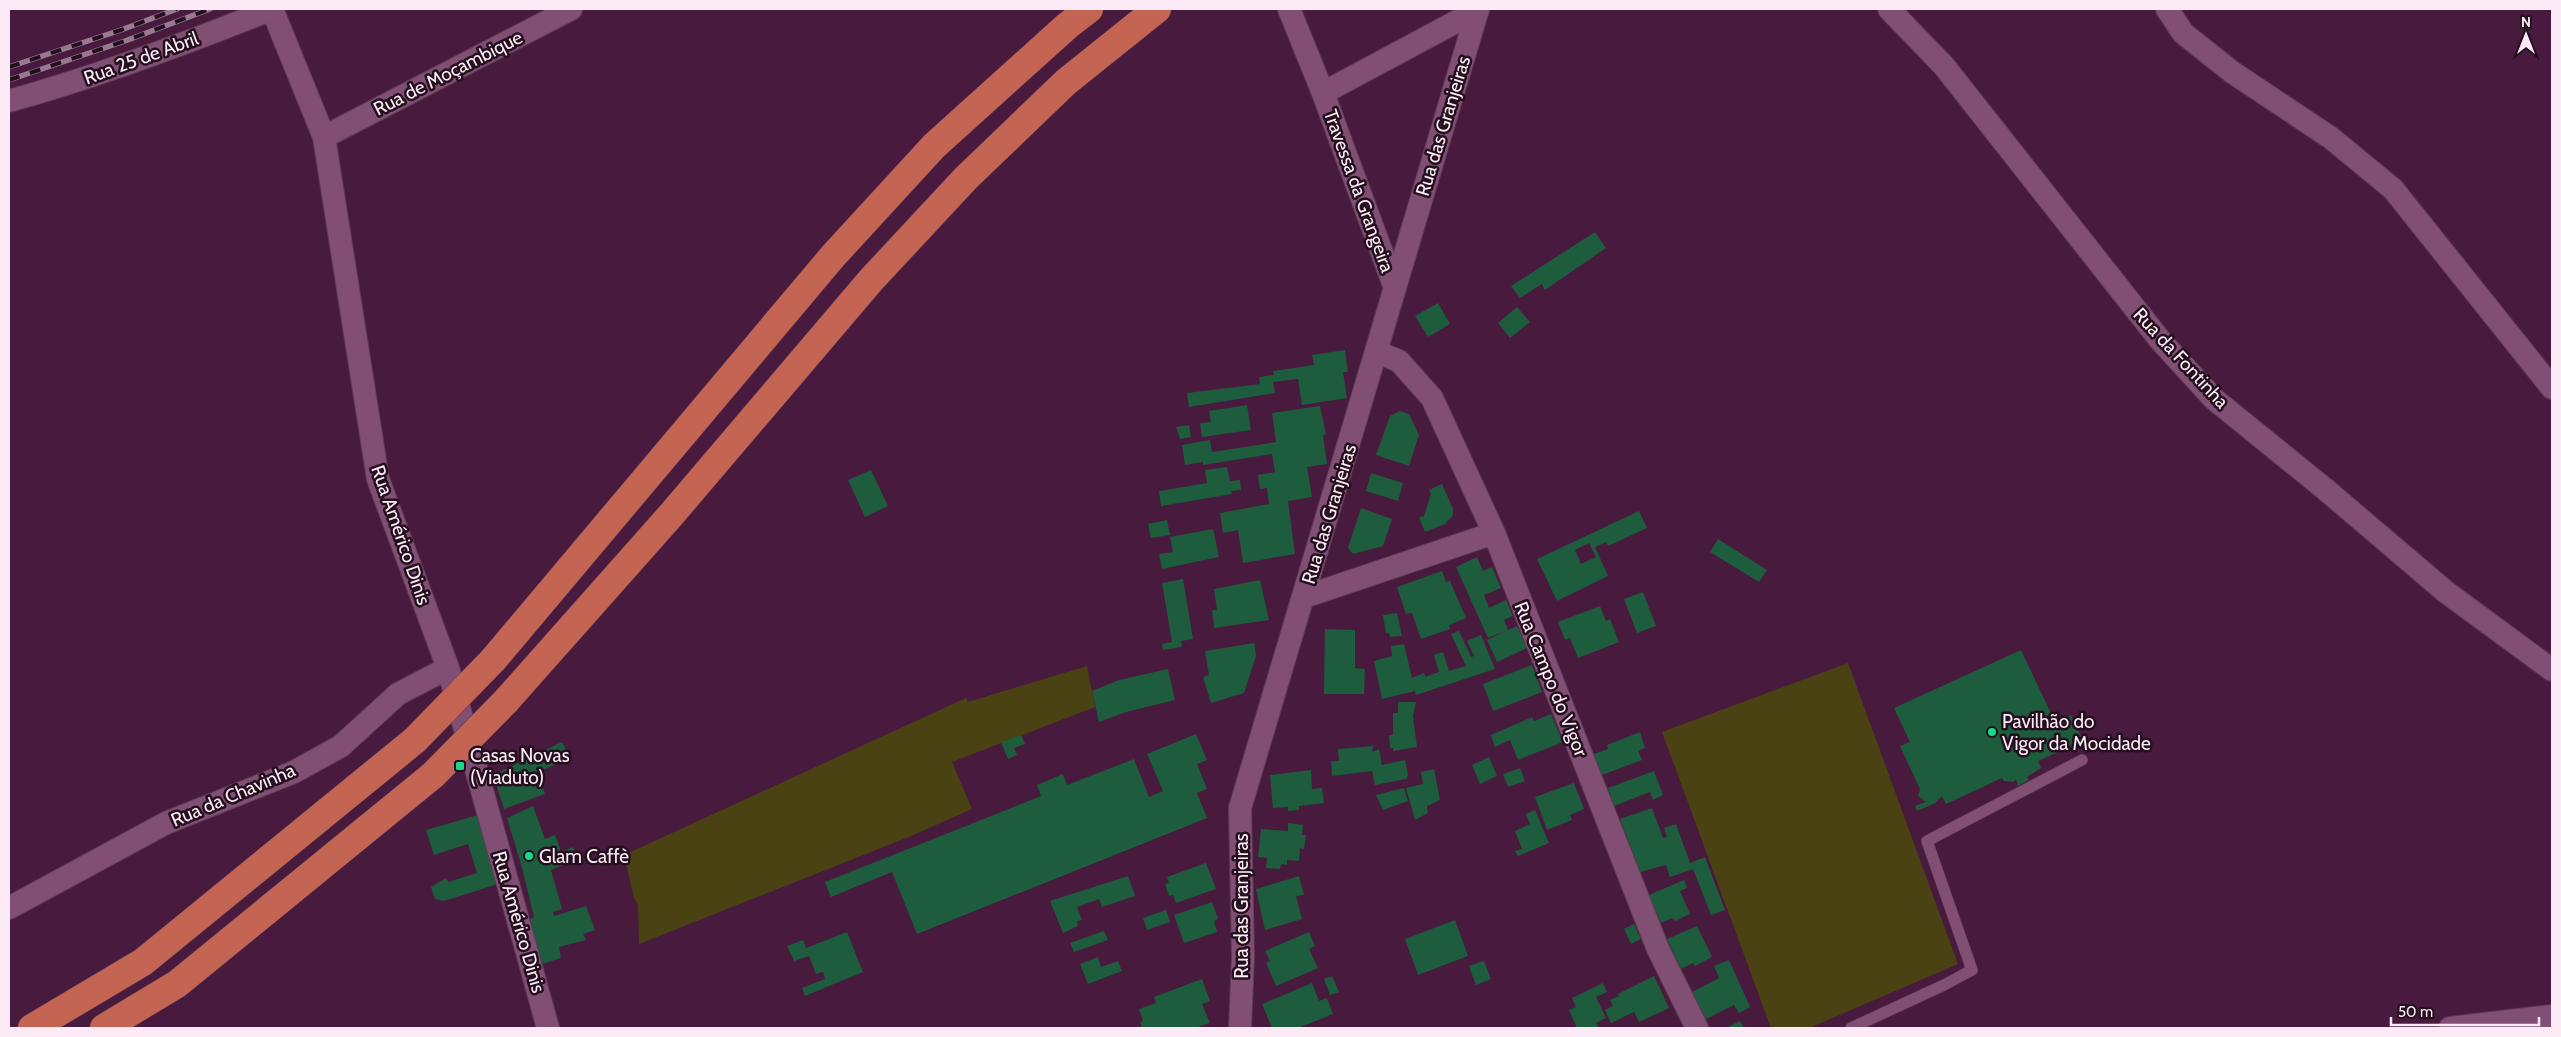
<svg xmlns="http://www.w3.org/2000/svg" width="2561" height="1037" viewBox="0 0 2561 1037" font-family="Cabin,sans-serif">
	<rect width="100%" height="100%" fill="#481b3e"/>
	<!-- green -->
	<path fill="#4b4213" d="M1848 663 1958 964 1809 1028H1771L1662 732Z
		M1087 666 1095 707 952 762 972 809 911 836 639 944 638 905 634 898 624 855 966 698 968 702Z"/>
	<!-- building -->
	<path fill="#1d5c3c" fill-rule="evenodd" d="M1595 232 1606 248 1545 290 1542 284 1520 298 1511 286Z
		M1438 303 1450 324 1428 337 1415 316Z
		M1517 307 1530 322 1510 338 1498 323Z
		M1345 350 1348 372H1343L1347 398 1302 405 1298 379 1273 382 1275 393 1189 407 1187 393 1260 384 1259 377 1274 375 1273 371 1314 365 1312 355Z
		M1247 405 1251 430 1202 437 1200 423 1211 422 1209 411Z
		M1320 406 1326 434 1323 435 1327 464 1307 467 1312 497 1288 501 1295 554 1243 563 1238 530 1223 533 1220 513 1269 504 1267 488 1260 489 1258 475 1275 472 1272 454 1203 465V462L1185 465 1182 445 1210 440 1212 452 1276 442 1272 413Z
		M1400 411 1409 414 1419 435 1409 466 1376 455 1390 416Z
		M1189 425 1191 437 1180 439 1176 427Z
		M1227 467 1230 481 1240 480 1241 490 1231 491 1232 494 1161 506 1159 491 1207 483 1205 470Z
		M871 470 888 506 865 517 848 480Z
		M1371 473 1403 483 1398 501 1366 491Z
		M1442 484 1453 509V515L1445 524 1425 532 1419 517 1424 516 1431 494 1429 490Z
		M1361 508 1392 519 1383 546 1353 554 1348 548Z
		M1639 511 1647 528 1608 546 1606 542 1595 547 1608 576 1557 601 1537 559ZM1589 543 1596 557 1581 564 1575 550Z
		M1167 520 1170 535 1151 538 1148 524Z
		M1213 529 1219 557 1162 569 1159 554 1173 552 1170 537Z
		M1718 539 1767 570 1759 582 1710 552Z
		M1477 557 1483 571 1492 567 1501 588 1484 595 1489 608 1506 600 1513 616 1504 620 1508 630 1517 626 1527 648 1497 662 1487 640 1506 631 1488 638 1456 567Z
		M1442 571 1446 582 1450 581 1466 618 1449 625 1450 629 1421 639 1412 613 1406 614 1397 587Z
		M1183 579 1193 639 1181 641 1182 647 1163 650 1162 644 1172 642 1162 583Z
		M1260 580 1269 620 1214 628 1212 610H1217L1214 589Z
		M1643 592 1656 626 1637 633 1624 599Z
		M1600 606 1606 621 1610 619 1619 642 1578 658 1570 638 1565 640 1558 622Z
		M1397 613 1402 636 1390 637 1389 633H1386L1383 615Z
		M1325 629 1355 630V668L1365 669 1364 694H1324Z
		M1459 631 1471 657 1474 656 1467 641 1481 635 1495 669 1416 695 1415 691 1411 692 1382 699 1374 661 1392 656 1391 646 1404 644 1412 678 1424 673 1425 677 1439 672 1434 655 1443 652 1449 671 1466 666 1451 634Z
		M1254 643 1256 656 1244 693 1211 703 1203 677 1209 675 1205 651Z
		M2021 650 2055 722 2071 715 2083 741 2038 761 2041 768 2027 777 2029 780 2018 786 2016 779 2014 782 2004 781 2002 778 1946 804 1942 796 1935 803 1917 811 1915 806 1926 802 1918 796 1920 789 1900 746 1910 742 1894 708Z
		M1532 665 1542 692 1493 711 1483 684Z
		M1168 669 1175 700 1126 712 1099 722 1092 691 1119 680Z
		M1398 702H1416L1413 716 1417 747 1393 751V748H1390L1389 735H1393V713H1398Z
		M1551 714 1563 742 1518 760 1510 740 1495 747 1491 735 1532 717 1534 721Z
		M1640 732 1645 748 1638 751 1642 760 1602 775 1594 754 1608 749 1607 745Z
		M1196 734 1207 760 1197 764 1207 789 1197 793 1207 818 917 934 892 872 831 897 825 882 1041 796 1037 785 1063 774 1067 785 1134 759 1149 797 1163 791 1147 754Z
		M1021 735 1025 744 1014 748 1017 755 1008 759 1001 742Z
		M562 742 570 758 536 773 545 794 504 809 493 775Z
		M1373 746 1372 752 1379 749 1382 765 1405 760 1408 775 1406 779 1375 785 1372 771 1332 776 1331 761H1339L1338 749Z
		M1489 757 1497 776 1480 784 1472 765Z
		M1520 768 1525 781 1508 787 1503 774Z
		M1434 769 1440 800 1427 806 1428 813 1415 820 1406 788 1423 784 1421 772Z
		M1311 770 1312 789 1322 788 1324 803 1299 806V810L1288 811V807L1273 808 1270 775Z
		M1654 771 1663 795 1653 800 1650 792 1614 806 1608 788Z
		M1574 783 1584 809 1570 815 1572 820 1547 830 1535 797Z
		M1404 788 1408 801 1383 810 1376 795Z
		M533 806 545 839 555 835 561 852 573 847 577 859 551 870 562 909 553 912 554 916 586 906 595 930 583 934 586 940 559 947 561 958 542 964 530 919 534 917 522 868 507 818Z
		M1652 808 1663 838 1667 837 1664 828 1676 824 1690 863 1705 857 1725 910 1711 915 1693 869 1670 877 1666 865 1640 872 1620 819Z
		M1535 810 1549 843 1518 856 1515 851 1522 849 1515 831 1530 824 1526 814Z
		M478 815 501 883 444 901 435 899 431 887 446 878 448 882 477 873 468 844 434 855 426 830Z
		M1288 823 1303 825 1302 835H1306L1304 849 1300 848 1299 861 1287 860V865L1281 864 1280 869 1266 868 1267 858 1258 857 1261 829 1288 831Z
		M1206 863 1216 889 1176 903 1173 895 1169 896 1165 884 1169 883 1167 877Z
		M1128 876 1135 896 1102 907 1099 899 1077 907 1082 920 1077 921 1078 926 1063 933 1050 901Z
		M1299 876 1304 895 1296 896 1302 919 1265 930 1256 889Z
		M1684 880 1687 888 1680 891 1690 914 1675 921 1672 918 1661 923 1649 895Z
		M1212 902 1218 919 1214 921 1217 932 1184 943 1174 915Z
		M1166 910 1170 922 1147 930 1143 918Z
		M1455 920 1468 956 1418 975 1405 939Z
		M1634 924 1641 939 1631 944 1624 929Z
		M1697 926 1712 957 1695 966 1693 963 1681 969 1667 939Z
		M1104 931 1108 940 1074 952 1070 943Z
		M847 932 863 972 805 996 802 988 825 979 823 972 816 974 809 956 794 961 787 946 803 940 806 948Z
		M1309 932 1315 946 1309 949 1318 968 1276 986 1266 963 1270 961 1265 951Z
		M1098 957 1101 967 1118 961 1122 971 1088 984 1080 964Z
		M1729 960 1750 1007 1739 1013 1734 1005 1706 1019 1692 992 1719 978 1714 966Z
		M1484 961 1491 979 1476 985 1469 966Z
		M1332 976 1339 992 1330 995 1324 979Z
		M1654 976 1669 1008 1639 1022 1634 1012 1611 1023 1605 1010 1613 1006 1610 1000 1619 996 1618 994Z
		M1202 979 1210 1001 1202 1004 1210 1023 1195 1028H1142L1140 1022 1143 1021 1139 1009 1156 1003 1154 997Z
		M1312 983 1319 1001 1327 998 1333 1014 1298 1028H1272L1262 1004Z
		M1603 983 1607 992 1596 997 1606 1018 1596 1023 1599 1028H1577L1569 1010 1576 1007 1572 998Z
		M1740 1021 1744 1028H1726Z"/>
	<g fill="none" stroke-linecap="round" stroke-linejoin="round">
		<defs>
			<path id="service" d="M1851 1028 1944 985 1972 970 1927 841 2082 760"/>
			<path id="minor" d="M272 9 324 137 378 479 448 668 548 1028
				M1289 9 1323 93
				M1889 9 1944 66 2160 340 2214 399 2325 489 2446 592 2552 670
				M2167 9 2183 33 2232 72 2331 138 2393 189 2552 388
				M9 101C99 76 185 44 272 9
				M324 137 571 9
				M1395 288 1323 93 1478 10
				M1377 352 1399 361 1432 398 1494 533 1658 949 1697 1028
				M1304 597 1494 533
				M9 908 166 823 294 772 341 746 398 694 448 668
				M1240 1028 1243 957 1240 808 1478 9
				M2450 1028 2552 1016"/>
			<path id="trunk" d="M493 660 833 256 934 146 1067 26 1089 9
				M506 701 671 515 871 280 966 178 1066 82 1157 9
				M32 1028 143 962 415 740
				M104 1028 177 984 433 775"/>
		</defs>
		<!-- service casing -->
		<use href="#service" stroke="#5f3a56" stroke-width="12"/>
		<!-- minor casing -->
		<use href="#minor" stroke="#5f3a56" stroke-width="24"/>
		<!-- trunk casing -->
		<use href="#trunk" stroke="#5f3a56" stroke-width="29"/>
		<!-- service -->
		<use href="#service" stroke="#814f73" stroke-width="11"/>
		<!-- minor -->
		<use href="#minor" stroke="#814f73" stroke-width="22"/>
		<!-- trunk -->
		<use href="#trunk" stroke="#c46452" stroke-width="28"/>
		<defs>
			<path id="rail" d="M9 67 121 30 177 9
				M9 80 125 41 210 9"/>
		</defs>
		<!-- rail casing -->
		<use href="#rail" stroke="#997891" stroke-width="5.5"/>
		<!-- rail -->
		<use href="#rail" stroke="#230f1e" stroke-width="4" stroke-dasharray="11" stroke-linecap="butt"/>
		<defs>
			<path id="trunk-bridge" d="M415 740 493 660
				M433 775 506 701"/>
		</defs>
		<!-- trunk-bridge casing -->
		<use href="#trunk-bridge" stroke="#5f3a56" stroke-width="29" stroke-linecap="butt"/>
		<!-- trunk-bridge -->
		<use href="#trunk-bridge" stroke="#c46452" stroke-width="28"/>
	</g>
	<!-- markers -->
	<g fill="#19d989" stroke="#230f1e" stroke-width="2">
		<circle cx="1992" cy="732" r="5"/>
		<rect x="455" y="761" width="10" height="10" rx="2.5"/>
		<circle cx="529" cy="856" r="5"/>
	</g>
	<g text-anchor="middle" dominant-baseline="central" stroke-width="5" stroke-linejoin="round" paint-order="stroke">
		<!-- street labels -->
		<g font-size="19" fill="#fceaf6" stroke="#230f1e">
			<text transform="translate(141 58) rotate(-20)">Rua 25 de Abril</text>
			<text transform="translate(448 73) rotate(-27)">Rua de Moçambique</text>
			<text transform="translate(1443 126) rotate(-73)">Rua das Granjeiras</text>
			<text transform="translate(1359 191) rotate(70)">Travessa da Grangeira</text>
			<text transform="translate(2181 358) rotate(47)">Rua da Fontinha</text>
			<text transform="translate(1329 514) rotate(-73)">Rua das Granjeiras</text>
			<text transform="translate(401 535) rotate(71)">Rua Américo Dinis</text>
			<text transform="translate(1551 679) rotate(68)">Rua Campo do Vigor</text>
			<text transform="translate(233 795) rotate(-23)">Rua da Chavinha</text>
			<text transform="translate(1241 906) rotate(-90)">Rua das Granjeiras</text>
			<text transform="translate(519 922) rotate(74)">Rua Américo Dinis</text>
		</g>
		<!-- poi labels -->
		<g font-size="19" fill="#fceaf6" stroke="#230f1e" text-anchor="start">
			<text x="2002" y="721">Pavilhão do<tspan x="2002" dy="22">Vigor da Mocidade</tspan></text>
			<text x="470" y="755">Casas Novas<tspan x="470" dy="22">(Viaduto)</tspan></text>
			<text x="539" y="856">Glam Caffè</text>
		</g>
	</g>
	<!-- border -->
	<rect width="2561" height="1037" fill="none" stroke="#fceaf6" stroke-width="20"/>
	<!-- north arrow -->
	<g transform="translate(2526 35)" stroke="#230f1e" stroke-width="4" paint-order="stroke">
	<path d="M0-4L9 19L0 12L-9 19Z" fill="#fceaf6"/>
	<text y="-8" font-size="14" font-weight="bold" text-anchor="middle" fill="#fceaf6">N</text>
	</g>
	<!-- scale -->
	<path d="M2391 1017v8h148v-8" fill="none" stroke="#fceaf6" stroke-width="2.5"/>
	<text x="2398" y="1017" font-size="15" fill="#fceaf6" stroke="#230f1e" stroke-width="4" paint-order="stroke">50 m</text>
</svg>
